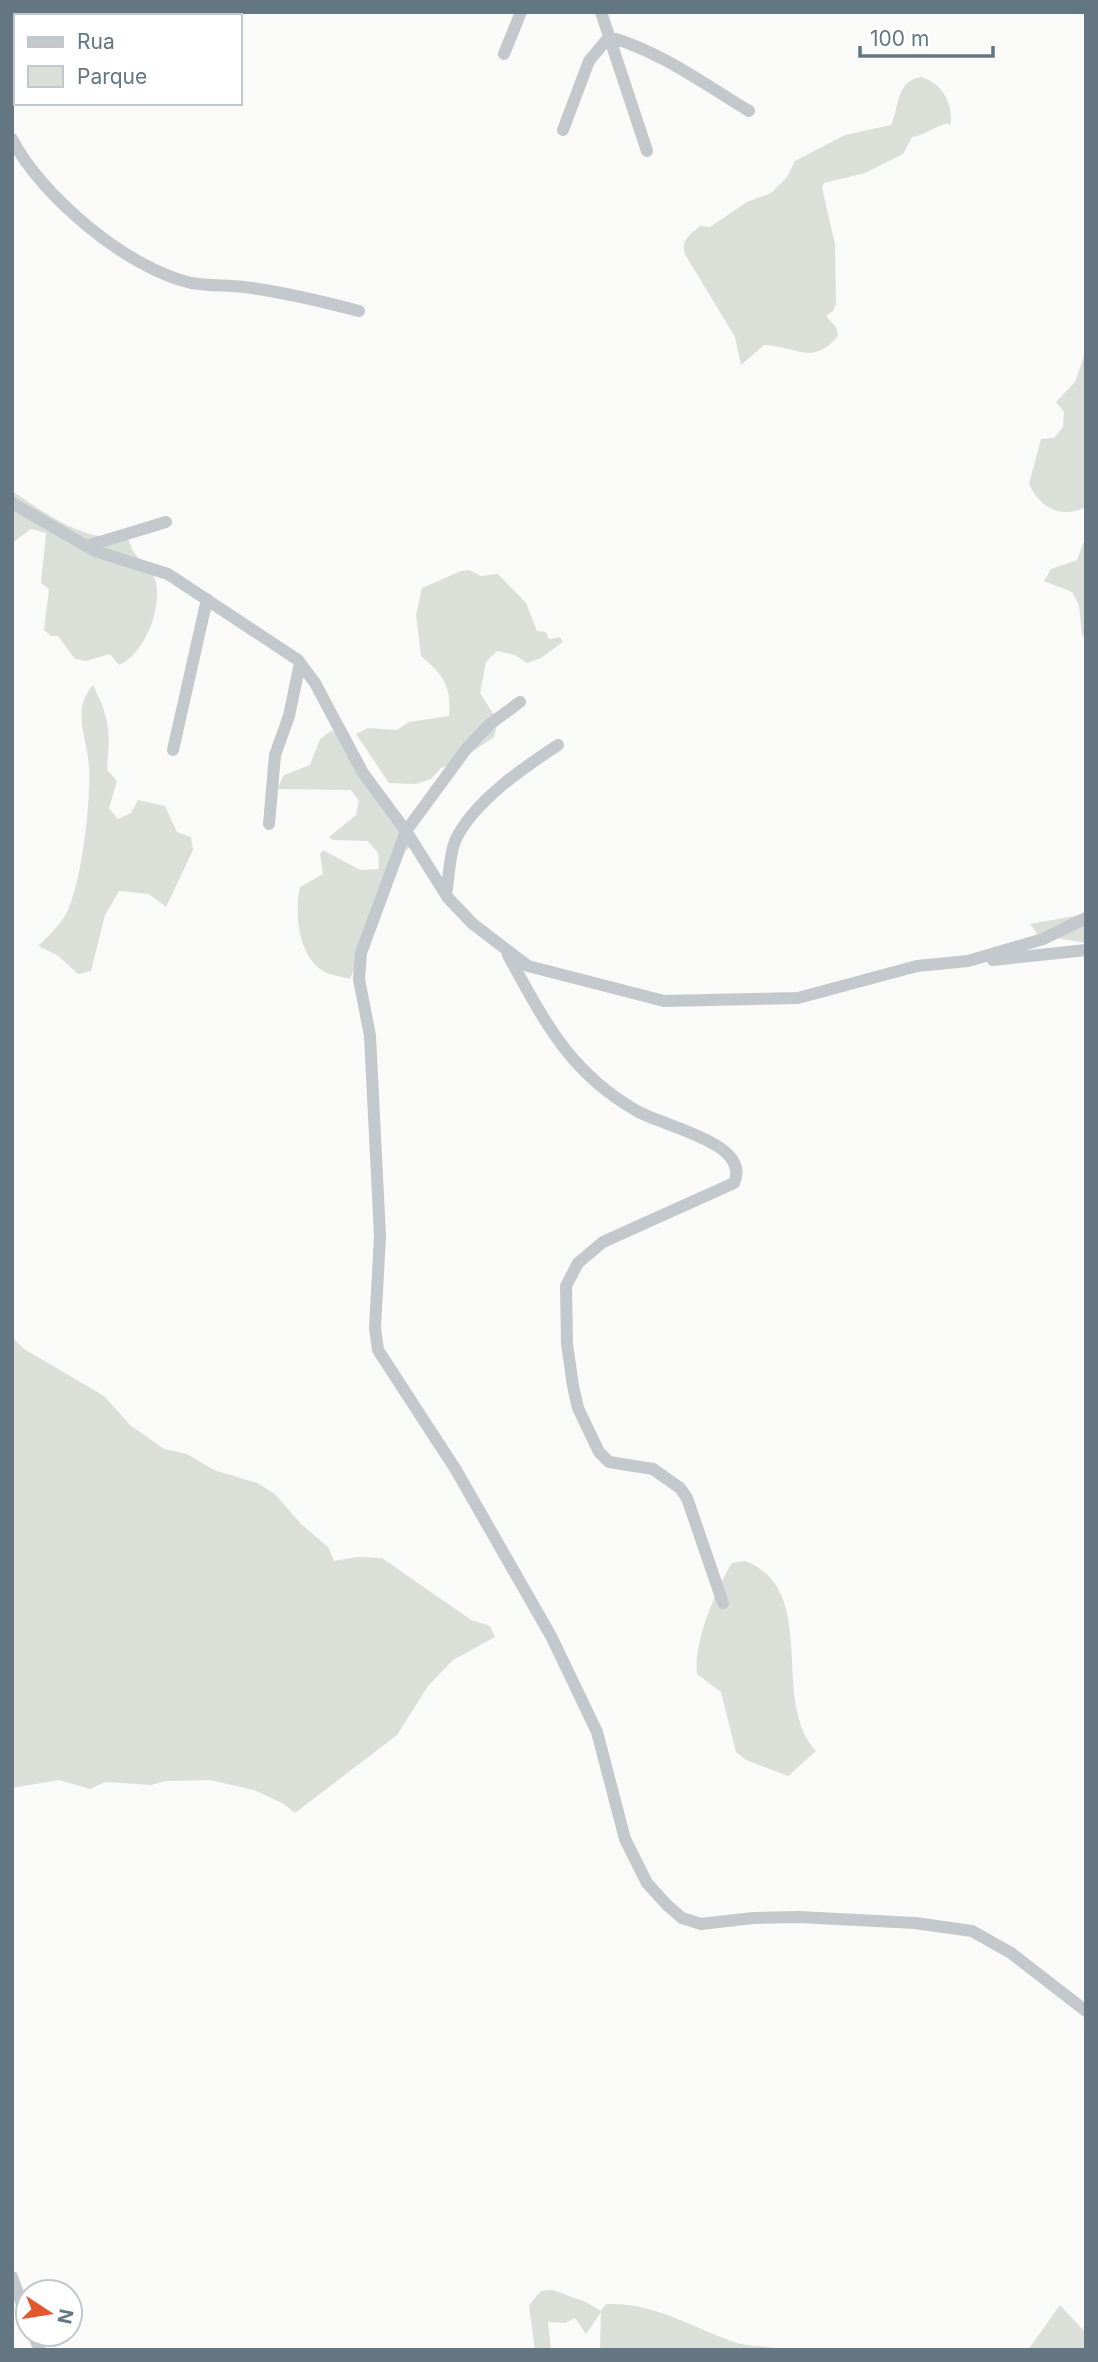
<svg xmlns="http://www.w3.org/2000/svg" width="1098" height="2362" viewBox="0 0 1098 2362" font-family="Inter,sans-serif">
	<rect width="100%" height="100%" fill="#fafaf8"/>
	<!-- green -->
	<path fill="#dadfd7" d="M920 77C941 81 955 105 950 126L948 123C934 126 926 135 912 137L903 154 865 173 824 183 822 188 835 244 836 304 833 311 826 316 836 327 838 336C811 367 798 346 764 345L741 365 735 337 686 256C679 241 689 236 700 226L710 227 747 202 771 193 787 177 795 161 845 135 891 125C900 106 895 83 920 77Z
		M1086 350V507C1061 519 1040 508 1029 484L1041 439 1054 438 1063 427 1064 412 1056 402 1075 382Z
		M12 491C45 513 86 544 126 536 130 541 130 546 133 551 141 564 157 569 157 591 158 617 143 654 119 665L110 654 86 661 75 659 58 636H51L44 630 49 589 41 583 46 533 31 529 12 543Z
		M1086 536V637L1082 635 1079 605 1072 592 1044 581 1051 569 1077 560Z
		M469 570 481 576 498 574 526 603 537 631 546 632 549 639 560 637 563 642 541 658 527 663 515 655 497 651 486 662 480 693 498 721 494 737 456 763 441 768 431 779 416 784 389 783 356 734 368 728 397 730 409 722 449 716C452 686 443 675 421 656L416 615 422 588 461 571Z
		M93 685C111 721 110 732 107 770L117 781 109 808 118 819 131 813 138 800 165 806 177 832 191 837 193 850 166 907 149 894 119 891 105 915 91 971 78 974 57 955 38 946C47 938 60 925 66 914 82 883 91 801 89 766 87 737 71 710 93 685Z
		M331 731 340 732 410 847 404 852 350 979C344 977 335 976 329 974 298 961 294 914 300 887L323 874 320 854 323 850 360 870 379 869 378 853 368 841 333 840 329 837 356 815 359 801 351 790 277 789 284 775 310 765 320 739Z
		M1086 914V943L1038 935 1030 924Z
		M12 1337 24 1349 104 1396 130 1425 164 1449 187 1454 214 1470 257 1483 275 1494 301 1524 328 1547 334 1561 357 1557 382 1558 471 1620 490 1626 495 1637 453 1660 428 1686 397 1735 295 1813 284 1804 254 1790 210 1780 166 1781 151 1785 105 1782 90 1789 59 1780 12 1788Z
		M745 1561C821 1590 769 1700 816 1751L788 1776 746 1760 736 1752 721 1692 697 1674C693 1643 716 1589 732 1563Z
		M552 2290 586 2302 601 2311 606 2304C655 2302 693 2328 737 2343 750 2347 769 2345 779 2350H600L601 2312 586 2334 575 2318 565 2323 548 2322 551 2350H535L529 2305 541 2291Z
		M1060 2305 1086 2333V2350H1028Z"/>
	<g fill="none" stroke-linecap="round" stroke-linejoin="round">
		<!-- minor -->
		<path stroke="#c3c8cc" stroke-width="12" d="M601 12 647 151
			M504 54 521 12
			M563 130 589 61 609 37C660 51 704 84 749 111
			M12 139C41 196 128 269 191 283 208 286 227 285 244 287 284 292 321 301 359 311
			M12 503 95 551 168 574 298 660 315 683 363 773 406 831 448 898 473 924 528 966 664 1001 798 998 917 966 968 961 1043 939 1086 918
			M87 546 166 522
			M520 702 490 724 467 748 406 831 361 953 359 979 370 1036 380 1236 375 1328 378 1350 456 1470 551 1636 597 1732 625 1839 647 1883 667 1905 682 1918 701 1924 753 1918 799 1917 915 1923 972 1931 1011 1953 1086 2011
			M173 750 207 599
			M269 824 275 755 289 716 300 663
			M446 895C449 878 449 857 455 841 473 802 523 768 558 745
			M508 955C545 1022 569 1072 637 1111 665 1127 752 1143 734 1183L603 1242 578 1263 566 1286 567 1344 573 1386 578 1408 599 1452 609 1462 653 1469 680 1488 687 1498 723 1603
			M993 960 1086 950
			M12 2277 28 2321
			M33 2334 40 2350"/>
	</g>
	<!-- border -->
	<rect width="1098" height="2362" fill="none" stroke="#657683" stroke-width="28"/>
	<!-- legend -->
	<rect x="14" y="14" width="228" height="91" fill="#ffffff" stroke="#c1c8cd" stroke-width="2"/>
	<rect x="28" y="37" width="35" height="10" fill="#c3c8cc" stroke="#c1c8cd" stroke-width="2"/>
	<text x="77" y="49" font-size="21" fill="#657683">Rua</text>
	<rect x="28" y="66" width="35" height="21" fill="#dadfd7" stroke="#c1c8cd" stroke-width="2"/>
	<text x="77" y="84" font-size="21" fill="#657683">Parque</text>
	<!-- north arrow -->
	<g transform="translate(49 2313) rotate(102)"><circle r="33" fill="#ffffff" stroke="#c1c8cd" stroke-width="2"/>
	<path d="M0-5L12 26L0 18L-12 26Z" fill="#e4572e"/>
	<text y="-10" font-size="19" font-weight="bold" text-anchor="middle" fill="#657683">N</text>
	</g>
	<!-- scale -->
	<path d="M860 46v10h133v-10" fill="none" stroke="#657683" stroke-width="3.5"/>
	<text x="870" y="46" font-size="21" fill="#657683" stroke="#ffffff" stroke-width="5" paint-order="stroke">100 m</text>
</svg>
